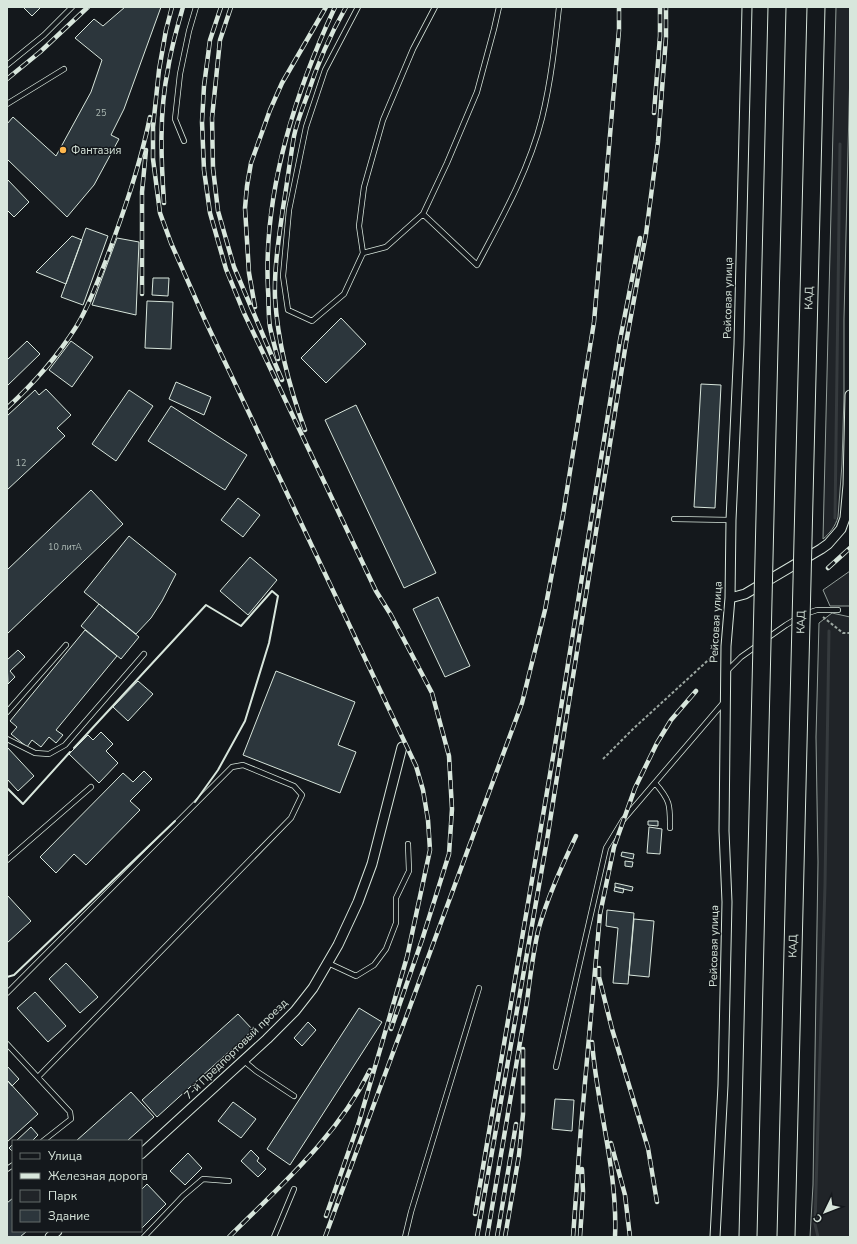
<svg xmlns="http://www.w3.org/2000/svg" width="857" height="1244" viewBox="0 0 857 1244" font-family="'Nunito Sans',sans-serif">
	<rect width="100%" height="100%" fill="#14181c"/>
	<!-- green -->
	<path fill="#202428" stroke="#939e99" d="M836 7H850V67L844 319V395L842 464 838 517C835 527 830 533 823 539Z
		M850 571V606H830L823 590Z
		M832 613 850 617V1237H810L813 1185 818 862 816 737 819 623Z"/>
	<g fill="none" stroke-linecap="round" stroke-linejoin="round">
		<!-- stream -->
		<path stroke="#363b3e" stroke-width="3" d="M835 518 840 144
			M818 1237 815 1224 825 885 829 631"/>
	</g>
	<!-- building -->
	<path fill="#2c363c" stroke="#d8e6dc" d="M23 7H41L32 16Z
		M125 7H161L124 109 111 135 119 139 94 185 67 217 7 159V124L13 117 56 156 91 92 102 60 75 38 94 19 103 26Z
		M7 179 29 202 14 217 7 210Z
		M86 228 108 236 83 305 61 297Z
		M72 236 82 240 66 284 36 272Z
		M117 238 139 242 136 315 92 305Z
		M153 278H169L168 296 152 295Z
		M147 301 173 302 171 349 145 348Z
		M341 318 366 344 326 383 301 358Z
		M27 341 40 354 7 386V360Z
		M71 341 93 357 72 387 49 370Z
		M176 382 211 397 204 415 169 399Z
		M701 384 721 385 715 508 694 507Z
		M46 389 71 415 57 428 65 436 7 490V416L35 390 39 395Z
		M129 390 153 406 116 461 92 444Z
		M356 405 436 573 404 588 325 420Z
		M171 406 247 455 225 490 148 441Z
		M91 490 123 524 7 634V570Z
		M238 498 260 515 243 537 221 520Z
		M129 536 176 574 162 601 151 618 136 634 84 592Z
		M250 557 277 580 248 615 220 591Z
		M438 597 470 666 445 677 413 609Z
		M99 604 139 637 121 659 81 626Z
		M85 630 117 656 56 730 63 735 56 743 49 737 41 747 32 740 27 747 11 734 17 727 10 721Z
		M18 650 25 657 10 671 15 677 8 684 7 660Z
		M276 671 355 702 338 745 356 752 340 793 243 755Z
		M138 681 153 694 128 721 113 707Z
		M101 732 113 744 106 751 118 763 99 783 69 754 88 735 93 740Z
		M7 747 34 776 18 791 7 779Z
		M144 771 152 779 130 801 140 810 86 865 74 854 56 873 40 857 123 773 133 782Z
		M648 821H658V826L648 825Z
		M649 827 662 829 660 854 647 853Z
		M622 852 634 854 633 859 621 856Z
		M625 861 633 862 632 867 625 866Z
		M615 883 633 887 632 891 615 887Z
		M615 887 624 889 623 893 614 891Z
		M7 895 31 921 7 943Z
		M607 910 634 913 628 984 613 983 618 928 606 926Z
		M634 919 654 921 649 977 629 975Z
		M66 963 98 997 80 1013 49 979Z
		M35 992 66 1026 48 1042 17 1008Z
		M359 1008 382 1022 290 1165 267 1149Z
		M238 1014 253 1030 157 1117 142 1100Z
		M308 1022 316 1030 302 1046 294 1038Z
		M7 1066 19 1079 12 1086 7 1080Z
		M7 1080 38 1114 7 1142Z
		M131 1092 154 1117 127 1141H76Z
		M555 1099 574 1100 572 1131 552 1129Z
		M233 1102 256 1119 241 1138 218 1121Z
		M31 1127 38 1135 32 1141H16Z
		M13 1144V1152L9 1148Z
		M251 1150 259 1158 257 1161 266 1169 258 1177 241 1161Z
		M188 1153 202 1168 185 1185 170 1171Z
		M147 1184 166 1204 141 1229V1190Z
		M13 1198V1231H27L20 1237H7V1203Z"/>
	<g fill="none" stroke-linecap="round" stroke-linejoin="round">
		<defs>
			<path id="service" d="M358 7 325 70 306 127 289 210 283 276 288 310 312 321 344 294 363 253 359 226 364 187 383 120 413 49 435 7
				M7 65 44 35 72 7
				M7 104 64 69
				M184 141 175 119 180 74 189 31 196 7
				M423 214 447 163 477 92 494 29 499 7
				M363 253 386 247 423 214 477 265C502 218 529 170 542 118 551 81 555 44 559 7
				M674 519 731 520
				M805 614 817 610H838
				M766 639 786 625 796 619
				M726 672 741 657 758 645
				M7 712 66 645
				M7 739 35 753 49 754 65 745 144 654
				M655 783C671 801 670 806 670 828
				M7 860 91 787
				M328 963 356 976 374 965 386 949 396 923V898L409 871 408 844
				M7 993 232 767 243 765 294 786 302 795 291 818 38 1077
				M7 1044 70 1112 71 1119 43 1141
				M244 1061 256 1071 294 1096
				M556 1067 606 848 623 820 724 702
				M7 1169 13 1165
				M144 1237 183 1196 203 1179 229 1181
				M274 1237 294 1189
				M405 1237 411 1212 479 988"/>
			<path id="minor" d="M730 598 745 594 821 549 828 544 835 536 841 529 845 518 848 485 850 395
				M141 1154 267 1039 295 1011 313 988 338 945 358 902 372 864 402 747
				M50 1237 57 1231
				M715 1237 723 1085 727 902 724 831 726 646 730 598 731 520 739 344 747 7"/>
		</defs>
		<!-- service casing -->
		<use href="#service" stroke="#d8e6dc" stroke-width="6"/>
		<!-- minor casing -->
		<use href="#minor" stroke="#d8e6dc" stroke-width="11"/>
		<!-- path -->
		<path stroke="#9da8a2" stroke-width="2" stroke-dasharray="3 2" stroke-linecap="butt" d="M823 617 843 633H850
			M603 759 633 729 716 653"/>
		<!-- service -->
		<use href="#service" stroke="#14181c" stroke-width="4.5"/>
		<!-- minor -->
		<use href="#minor" stroke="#14181c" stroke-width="9"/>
		<defs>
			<path id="rail" d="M172 7 166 30 159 70 153 127V159L160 213 171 243 205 320 416 766 423 790 428 820 430 850 407 957 359 1122 326 1216
				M221 7 210 40 204 86 202 122 204 170 210 213 226 269 244 313 376 591 391 615 432 693 449 756 452 809 449 854 422 940 391 1029
				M231 7 220 40 212 118 213 168 218 211 234 267 282 380
				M7 79 40 52 88 7
				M654 113 660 36V7
				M164 203C161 159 159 113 168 69 171 48 177 28 183 7
				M142 294V192L146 150
				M255 307 249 273 245 208 247 186 251 163 270 110 282 83 326 7
				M278 359C275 348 272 337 270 327 268 315 269 302 268 290 263 192 294 95 335 7
				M7 408C33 384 57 357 76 327 89 306 97 283 106 260 123 214 140 166 150 117
				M305 430C289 387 278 344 275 298 274 268 279 237 283 208 287 184 290 160 294 136 297 122 302 109 307 96 317 65 330 35 346 7
				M828 568 850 548
				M599 968V977L612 1029 648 1148 657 1202
				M592 1042C597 1107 618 1172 615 1237
				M611 1143 625 1195 630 1237
				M475 1214 555 745 620 340 640 238
				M229 1237C281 1185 337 1137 370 1070
				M325 1237 522 703 545 610 563 515 594 322 619 30V7
				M477 1237 547 840 626 343 646 234 658 142 666 37V7
				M487 1237 527 1001C530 977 533 954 538 931 547 898 562 866 576 836
				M497 1237 516 1124
				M505 1237 519 1155 523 1114V1049
				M573 1237 581 1127 600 914 614 847 635 788 657 743 671 720 696 691
				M580 1237 583 1192 582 1169"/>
		</defs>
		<!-- rail casing -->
		<use href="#rail" stroke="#d8e6dc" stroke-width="4.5"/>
		<!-- rail -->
		<use href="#rail" stroke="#14181c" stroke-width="3" stroke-dasharray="9" stroke-linecap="butt"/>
		<defs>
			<path id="motorway-bridge" d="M748 1237 777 7
				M786 1237 816 7"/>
		</defs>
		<!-- motorway-bridge casing -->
		<use href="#motorway-bridge" stroke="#d8e6dc" stroke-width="19" stroke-linecap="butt"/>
		<!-- motorway-bridge -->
		<use href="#motorway-bridge" stroke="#14181c" stroke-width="17"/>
		<!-- wall -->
		<path stroke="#d8e6dc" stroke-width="2" d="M74 748 206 605 241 626 272 591 278 596 269 643 245 721 218 770 195 802
			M7 788 23 804 70 752
			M7 977 14 975 175 821"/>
	</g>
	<!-- markers -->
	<circle fill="#ffb74d" stroke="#14181c" stroke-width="1.5" cx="63" cy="150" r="4"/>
	<g text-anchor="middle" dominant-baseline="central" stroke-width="3" stroke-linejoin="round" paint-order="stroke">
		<!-- number labels -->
		<g font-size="9" fill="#adbab4">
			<text x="101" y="113">25</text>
			<text x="21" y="463">12</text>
			<text x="65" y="547">10 литА</text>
		</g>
		<!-- poi labels -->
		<g font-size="11" fill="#d8e6dc" stroke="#14181c" text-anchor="start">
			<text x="71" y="150">Фантазия</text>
		</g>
		<!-- street labels -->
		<g font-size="11" fill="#d8e6dc" stroke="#14181c">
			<text transform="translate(728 298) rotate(-89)">Рейсовая улица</text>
			<text transform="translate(809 298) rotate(-89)">КАД</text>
			<text transform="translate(716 622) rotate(-87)">Рейсовая улица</text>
			<text transform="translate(801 622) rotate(-89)">КАД</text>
			<text transform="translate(714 946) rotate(-89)">Рейсовая улица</text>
			<text transform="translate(793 946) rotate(-89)">КАД</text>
			<text transform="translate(236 1049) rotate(-44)">7-й Предпортовый проезд</text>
		</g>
	</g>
	<!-- border -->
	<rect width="857" height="1244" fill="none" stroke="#d8e6dc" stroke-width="16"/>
	<!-- legend -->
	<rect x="12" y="1140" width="130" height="92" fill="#14181c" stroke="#626a69"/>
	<rect x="20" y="1153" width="20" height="6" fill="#14181c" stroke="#626a69"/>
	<text x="48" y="1160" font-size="12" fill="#d8e6dc">Улица</text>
	<rect x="20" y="1173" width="20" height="6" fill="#d8e6dc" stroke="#626a69"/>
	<text x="48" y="1180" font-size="12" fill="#d8e6dc">Железная дорога</text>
	<rect x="20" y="1190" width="20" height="12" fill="#202428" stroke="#626a69"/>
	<text x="48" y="1200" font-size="12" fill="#d8e6dc">Парк</text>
	<rect x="20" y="1210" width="20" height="12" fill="#2c363c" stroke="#626a69"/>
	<text x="48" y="1220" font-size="12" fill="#d8e6dc">Здание</text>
	<!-- north arrow -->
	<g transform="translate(825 1212) rotate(227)" stroke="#14181c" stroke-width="3" paint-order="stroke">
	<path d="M0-3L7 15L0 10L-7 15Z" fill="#d8e6dc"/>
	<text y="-6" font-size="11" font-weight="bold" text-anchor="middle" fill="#d8e6dc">С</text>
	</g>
</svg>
